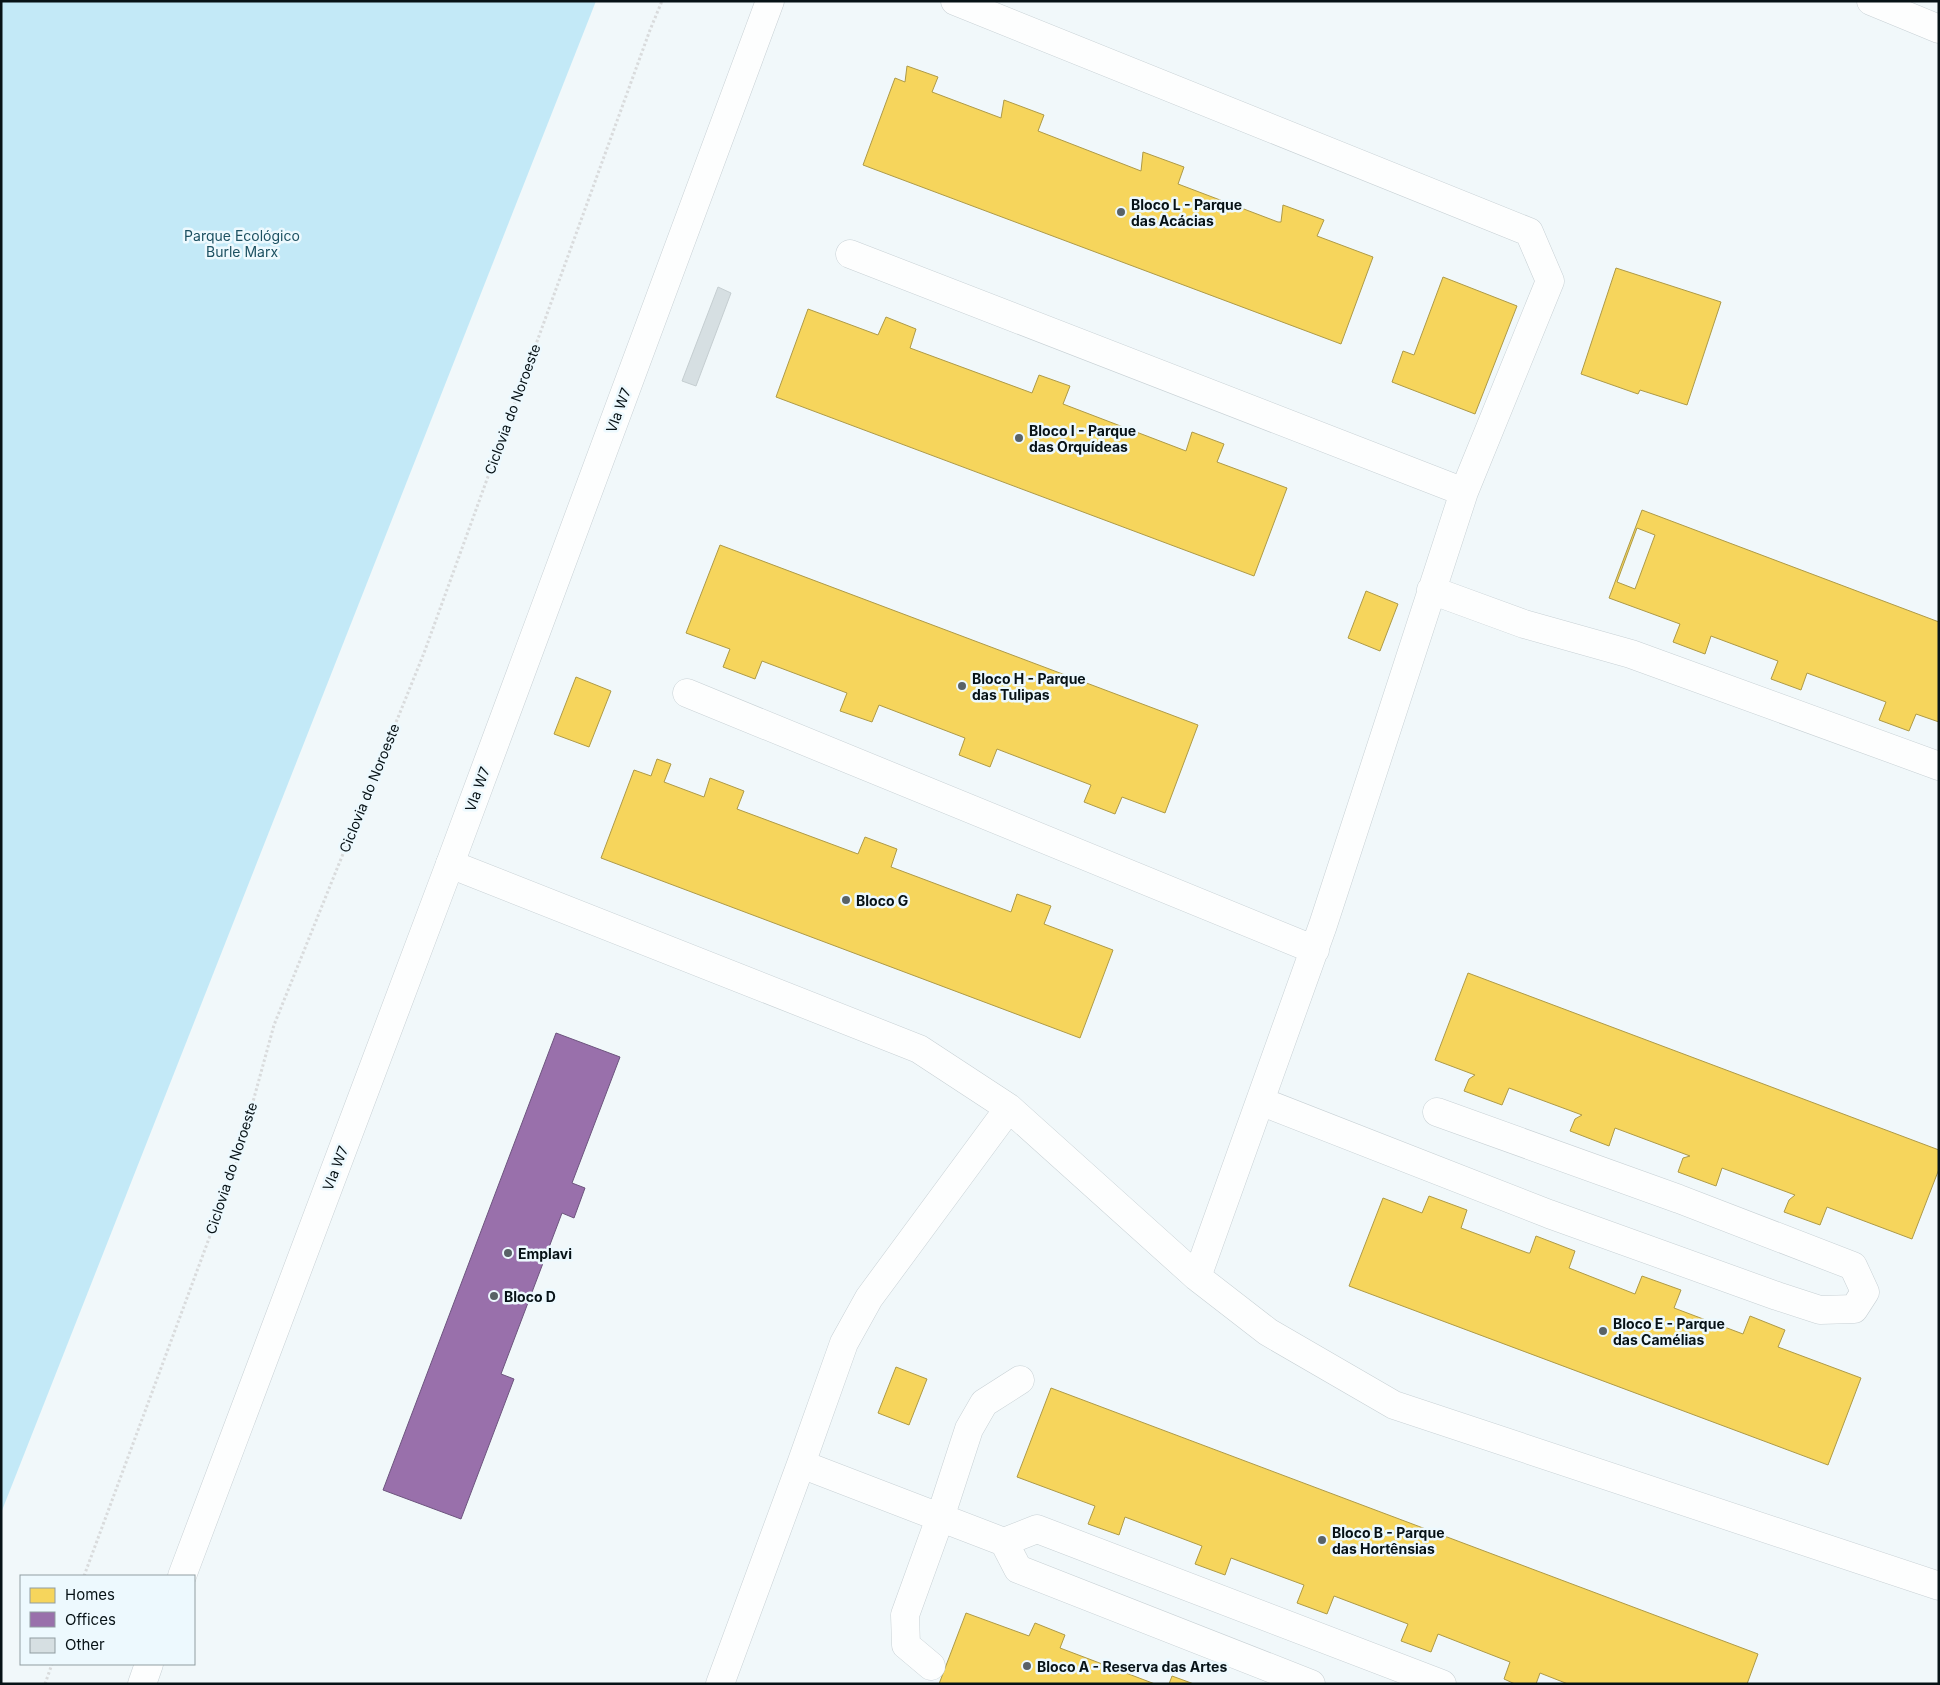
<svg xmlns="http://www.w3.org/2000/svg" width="1940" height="1685" viewBox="0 0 1940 1685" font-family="Inter,sans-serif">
	<rect width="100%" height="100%" fill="#f1f8fa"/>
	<!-- green -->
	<path fill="#c3e9f7" d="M1 1H596L1 1513Z"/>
	<!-- homes -->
	<path fill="#f6d55c" stroke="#ae9a47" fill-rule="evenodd" d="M907 66 938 77 932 92 1001 118 1004 100 1044 115 1038 131 1141 171 1143 152 1184 167 1178 184 1278 222H1281L1283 205 1324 220 1317 236 1373 257 1341 344 863 165 895 78 905 82Z
		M1616 268 1721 302 1687 405 1640 390 1638 394 1581 374Z
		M1443 277 1517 306 1475 414 1392 382 1403 351 1414 355Z
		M808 309 878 335 886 317 916 329 910 348 1032 393 1039 375 1070 386 1063 404 1186 451 1192 432 1224 444 1217 462 1287 488 1254 576 776 397Z
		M1642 510 1939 622V722L1916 714 1909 731 1879 720 1886 702 1807 673 1801 690 1771 679 1778 661 1711 636 1705 654 1673 642 1680 624 1609 598ZM1637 528 1655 535 1635 589 1617 582Z
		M720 545 1198 725 1165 813 1122 797 1115 814 1084 802 1091 785 997 749 990 767 959 755 965 738 879 705 872 722 840 711 847 693 762 661 755 679 723 667 730 649 686 633Z
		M1366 591 1398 604 1380 651 1348 638Z
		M576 677 611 691 589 747 554 734Z
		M657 759 671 764 664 782 704 797 710 778 744 791 737 809 858 854 865 837 897 849 891 867 1011 912 1017 894 1051 906 1044 924 1113 950 1080 1038 601 858 634 770 651 776Z
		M1468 973 1939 1150V1169L1912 1239 1827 1207 1820 1225 1784 1212 1789 1200 1795 1195 1722 1168 1716 1186 1678 1172 1683 1158 1690 1156 1615 1128 1609 1146 1570 1131 1575 1119 1582 1115 1509 1088 1502 1105 1464 1091 1469 1079 1475 1075 1435 1060Z
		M1429 1196 1467 1210 1461 1228 1528 1253H1530L1536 1236 1575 1251 1569 1268 1635 1294 1642 1276 1681 1290 1674 1308 1743 1334 1750 1316 1785 1330 1778 1347 1861 1378 1828 1465 1349 1286 1383 1198 1422 1213Z
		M896 1367 927 1379 909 1425 878 1413Z
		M1051 1388 1758 1654 1747 1684H1568L1540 1673 1536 1684H1515L1504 1679 1510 1662 1438 1634 1431 1652 1401 1641 1408 1624 1334 1596 1327 1614 1297 1603 1304 1585 1231 1558 1225 1575 1195 1564 1202 1546 1125 1517 1119 1535 1088 1524 1095 1506 1017 1477Z
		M966 1613 1029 1636 1035 1623 1065 1635 1060 1648 1155 1684H939Z
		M1172 1676 1194 1684H1169Z"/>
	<!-- offices -->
	<path fill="#9970ab" stroke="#6d547e" d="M556 1033 620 1057 572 1183 585 1188 574 1218 562 1213 501 1374 514 1379 461 1519 383 1490Z"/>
	<!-- building -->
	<path fill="#d6dfe2" stroke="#c5ced1" d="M718 287 731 293 696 386 682 381Z"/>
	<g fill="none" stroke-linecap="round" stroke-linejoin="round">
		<defs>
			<path id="minor" d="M955 1 1529 232 1550 281 1464 492 1323 925 1197 1277
				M1871 1 1939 29
				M850 254 1464 492
				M1431 590 1524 624 1631 654 1939 766
				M687 693 1315 950
				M450 864 919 1049 1009 1108 1197 1277 1268 1332 1394 1405 1939 1586
				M1260 1101 1549 1214 1777 1296 1820 1310 1854 1309 1865 1292 1853 1266 1679 1199 1437 1112
				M801 1464 1004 1542 1037 1529 1442 1684
				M1004 1542 1018 1569 1311 1684
				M931 1666 906 1645 905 1615 940 1518 969 1429 984 1403 1020 1380
				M720 1684 801 1464 844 1343 869 1298 1009 1108"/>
			<path id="major" d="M182 1576 450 864 770 1
				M142 1684 149 1664"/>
		</defs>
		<!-- minor casing -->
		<use href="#minor" stroke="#c8d1d5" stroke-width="29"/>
		<!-- major casing -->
		<use href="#major" stroke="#c8d1d5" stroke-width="29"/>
		<!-- path -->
		<path stroke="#d9dbdc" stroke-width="3" stroke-dasharray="2.5 2.5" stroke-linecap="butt" d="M84 1576 234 1171 274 1025 424 653 650 30 662 1
			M45 1684 52 1664"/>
		<!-- minor -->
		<use href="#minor" stroke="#fdfefe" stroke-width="28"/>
		<!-- major -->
		<use href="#major" stroke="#fdfefe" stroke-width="28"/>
	</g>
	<!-- markers -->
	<g fill="#596266" stroke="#edf9fe" stroke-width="2">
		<circle cx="1121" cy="212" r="5"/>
		<circle cx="1019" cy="438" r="5"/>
		<circle cx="962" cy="686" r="5"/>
		<circle cx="846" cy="900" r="5"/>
		<circle cx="508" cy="1253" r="5"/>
		<circle cx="494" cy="1296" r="5"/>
		<circle cx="1603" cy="1331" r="5"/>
		<circle cx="1322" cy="1540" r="5"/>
		<circle cx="1027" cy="1666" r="5"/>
	</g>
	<g text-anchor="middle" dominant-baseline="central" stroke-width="5" stroke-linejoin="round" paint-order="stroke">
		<!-- poi labels -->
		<g font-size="14" font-weight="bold" fill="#071216" stroke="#edf9fe" text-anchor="start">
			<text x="1131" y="204">Bloco L - Parque<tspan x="1131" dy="16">das Acácias</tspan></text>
			<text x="1029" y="430">Bloco I - Parque<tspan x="1029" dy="16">das Orquídeas</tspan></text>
			<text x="972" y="678">Bloco H - Parque<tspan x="972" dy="16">das Tulipas</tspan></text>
			<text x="856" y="900">Bloco G</text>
			<text x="518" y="1253">Emplavi</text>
			<text x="504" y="1296">Bloco D</text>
			<text x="1613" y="1323">Bloco E - Parque<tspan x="1613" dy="16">das Camélias</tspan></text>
			<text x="1332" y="1532">Bloco B - Parque<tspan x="1332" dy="16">das Hortênsias</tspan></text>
			<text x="1037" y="1666">Bloco A - Reserva das Artes</text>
		</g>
		<!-- park labels -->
		<g font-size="14" fill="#1c5061" stroke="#edf9fe">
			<text x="242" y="235">Parque Ecológico<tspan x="242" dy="16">Burle Marx</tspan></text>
		</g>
		<!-- street labels -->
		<g font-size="14" fill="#071216" stroke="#edf9fe">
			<text transform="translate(512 409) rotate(-70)">Ciclovia do Noroeste</text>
			<text transform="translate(618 410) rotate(-70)">Vla W7</text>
			<text transform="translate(369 788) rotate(-68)">Ciclovia do Noroeste</text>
			<text transform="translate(477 789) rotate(-70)">Vla W7</text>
			<text transform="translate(231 1168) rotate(-72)">Ciclovia do Noroeste</text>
			<text transform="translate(335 1168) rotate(-69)">Vla W7</text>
		</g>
	</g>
	<!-- border -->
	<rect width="1940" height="1685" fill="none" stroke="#071216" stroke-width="5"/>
	<!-- legend -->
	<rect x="20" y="1575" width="175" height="90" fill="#edf9fe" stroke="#919da1"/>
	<rect x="30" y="1588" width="25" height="15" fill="#f6d55c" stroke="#919da1"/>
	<text x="65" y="1600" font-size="15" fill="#071216">Homes</text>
	<rect x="30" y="1612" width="25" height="15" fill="#9970ab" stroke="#919da1"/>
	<text x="65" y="1625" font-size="15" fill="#071216">Offices</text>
	<rect x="30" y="1638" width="25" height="15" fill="#d6dfe2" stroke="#919da1"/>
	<text x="65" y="1650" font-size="15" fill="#071216">Other</text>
</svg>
